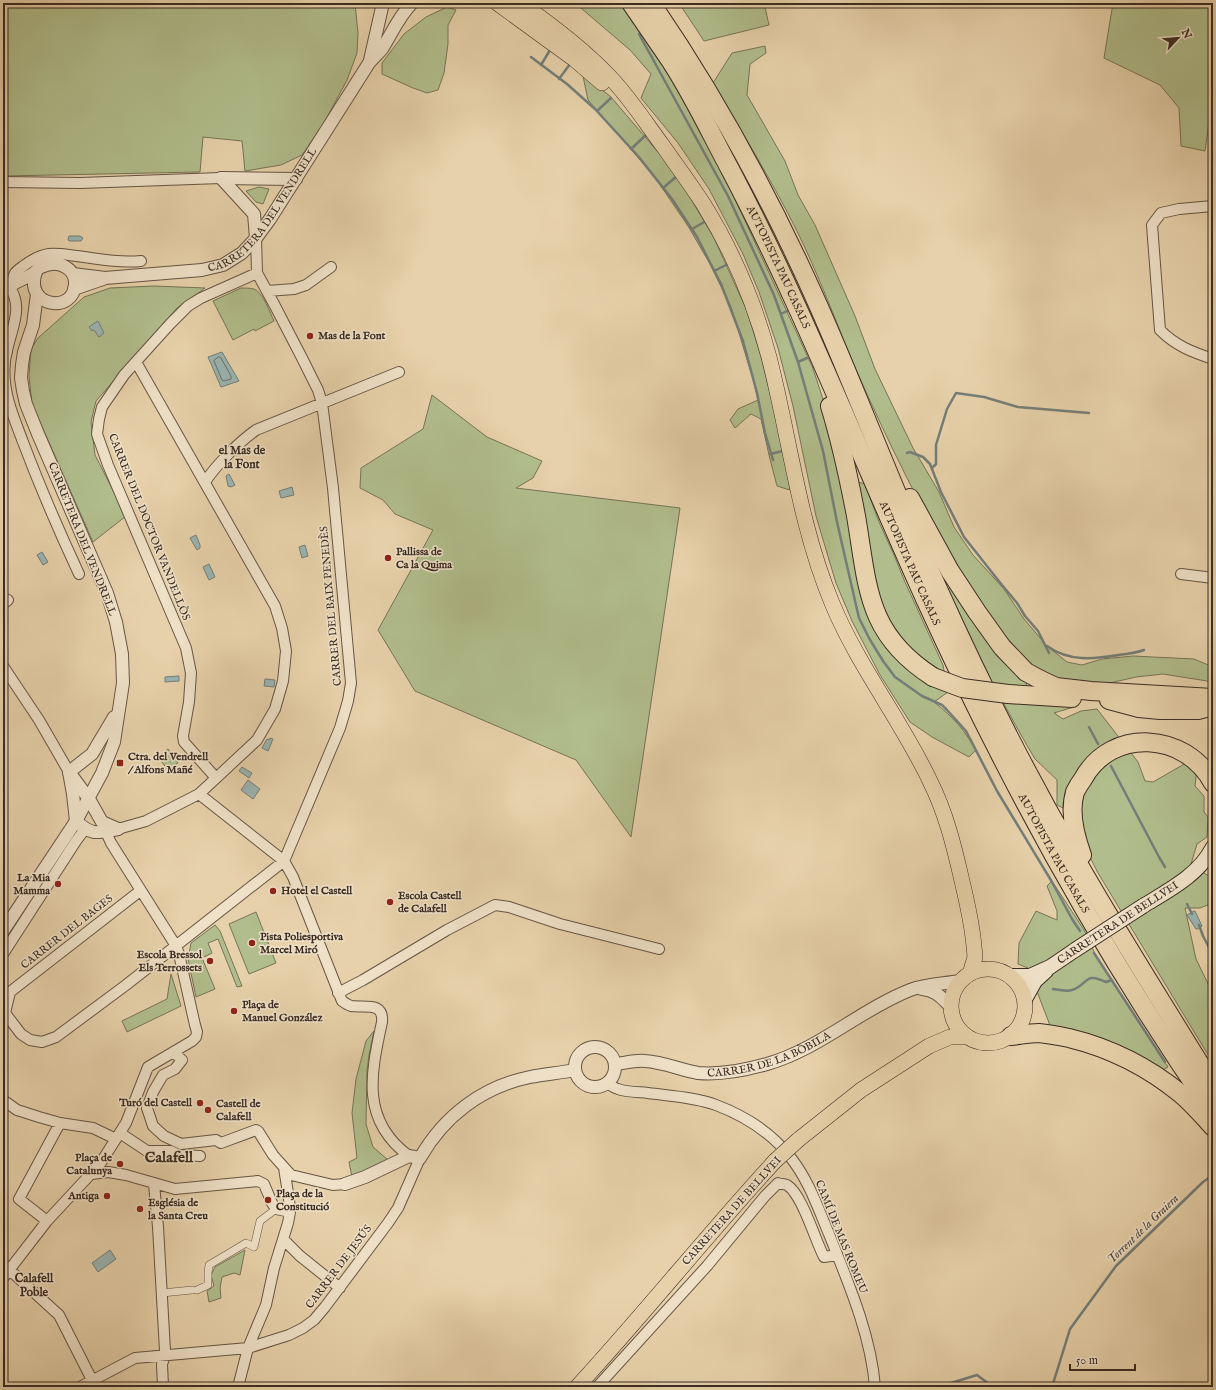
<svg xmlns="http://www.w3.org/2000/svg" width="1216" height="1390" viewBox="0 0 1216 1390" font-family="'IM FELL English',serif">
	<rect width="100%" height="100%" fill="#e7d1aa"/>
	<filter id="stains"><feTurbulence type="fractalNoise" baseFrequency=".005" numOctaves="4"/><feColorMatrix values="0 0 0 0 .2 0 0 0 0 .09 0 0 0 0 .02 0 0 0 .5 -.17"/></filter>
	<radialGradient id="worn" r=".72"><stop offset=".6" stop-color="#630" stop-opacity="0"/><stop offset="1" stop-color="#630" stop-opacity=".3"/></radialGradient>
	<!-- green -->
	<path fill="#b1bd8c" stroke="#767457" d="M3 3H355L358 33 357 53 347 80 324 123 302 155 281 165 245 171 242 141 203 137 200 172 3 176Z
		M575 3H622L678 85 716 158 812 366C825 403 835 440 844 478L865 484 879 522 894 555 905 582 943 665 948 692 934 702C954 718 963 728 976 750L969 757 932 737 910 722 880 675 852 621 836 583 816 516 793 406 778 348 759 292 743 254 709 189 678 143 641 98 651 74 630 50Z
		M679 3H764L769 25 704 41Z
		M1113 3H1213V123L1209 122 1205 151 1181 146 1179 108 1160 85 1104 58Z
		M447 7 456 10 448 25V44L444 73 438 90 427 93 413 88 382 74V63L404 34 426 17Z
		M765 46 766 53 750 64 747 95 785 161 798 195 815 225 855 316 875 369 913 448 939 492 954 527 973 555 1004 589 1024 619 1047 646 1067 662 1082 665 1102 659 1133 656 1194 659 1213 667V686L1207 681 1163 674 1136 677 1097 686 1028 679 1025 689 1068 702 1074 707 1054 713 1063 719 1081 711 1097 709 1138 762 1145 781 1153 782 1186 763 1197 769 1195 786 1204 796V812L1208 817 1207 837 1197 844 1191 864 1207 875 1213 874V903L1200 908H1185L1196 959 1213 994V1063L1098 873 1087 851 1079 816 1057 805V780L1035 759 1021 735 993 684 948 589 962 579C923 513 889 444 858 374 837 325 819 275 795 227 770 178 741 130 713 83L732 53Z
		M583 76 610 96 664 159 688 194 714 238 747 311 761 357 782 441 790 490 777 486 769 455 761 419 751 414 735 428 730 420 738 409 758 400 753 379 731 307 710 264 688 226 654 176 588 100Z
		M259 187 269 189 263 204 256 202 246 191Z
		M154 286 205 288 177 308 96 401 91 422 95 455 126 516 93 542 32 404 29 376 31 349 38 338 84 297 110 288Z
		M241 288C245 288 250 288 254 289 263 292 270 313 274 321L255 331 254 329 233 340 213 301Z
		M432 395 487 437 542 461 533 478 516 488 680 508 631 837 576 760 415 691 378 630 433 530 395 514 383 500 360 488 361 468 423 429Z
		M168 749 178 763 168 770 158 757Z
		M1052 881 1084 930 1097 958 1168 1067 1163 1070 1051 1028 1028 968 1018 964 1019 943 1036 911 1057 920V911L1047 886Z
		M256 912 276 963 249 974 229 924Z
		M215 925 220 931 242 986 237 987 218 939 208 943 212 953 202 958 215 989 196 997 188 959 191 943Z
		M171 974 181 1006 127 1032 122 1021 167 999Z
		M374 1031 369 1055 367 1071 366 1124 373 1147 388 1160 352 1177 349 1162 357 1158 352 1113 356 1079 366 1041Z
		M245 1250 240 1275 234 1273 222 1277 220 1288 221 1298 209 1302 207 1291 214 1286 211 1275 215 1267Z"/>
	<!-- water -->
	<path fill="#9ab5b3" stroke="#747e79" d="M69 236H80L83 238 81 241H70L68 240Z
		M98 321 104 333 99 337 94 330 92 331 89 327Z
		M222 352 239 381 221 387 208 357Z
		M229 474 235 485 231 487 228 486 226 476Z
		M292 487 294 495 281 498 279 491Z
		M196 535 200 545V548L197 550 190 538Z
		M305 545 308 556 302 558 299 547Z
		M42 552 48 562 43 565 37 555Z
		M209 564 215 577 209 580 203 567Z
		M179 676V681L165 682V677Z
		M265 679 275 680 274 687 264 686Z
		M270 738 273 739 268 751 262 748 267 739 269 740Z
		M242 767 252 773 249 778 239 771Z
		M248 780 260 789 253 799 241 790Z
		M1194 911H1195L1202 926 1198 929H1196L1187 915Z
		M110 1250 116 1259 98 1272 92 1263Z"/>
	<g fill="none" stroke-linecap="round" stroke-linejoin="round">
		<!-- shore -->
		<path stroke="#6a706a" stroke-width="1" d="M219 357 221 358 231 376V379L224 381 222 380 214 361Z"/>
		<!-- stream -->
		<path stroke="#747e79" stroke-width="2.5" d="M639 34 728 196 774 295 798 362 823 451 837 522 856 605 859 618 869 638 883 661 895 677 922 696 942 705 947 710 966 731 997 791 1052 882 1072 919 1080 931
			M531 57 567 84 595 109 638 156 672 199 697 237 721 284 743 341 757 393 765 433 773 460
			M541 65 550 50
			M559 79 570 64
			M597 111 611 98
			M631 149 646 135
			M663 188 677 176
			M692 229 706 221
			M714 271 728 264
			M781 314 787 311
			M798 362 807 358
			M907 453 910 452 923 457 930 464 941 492 964 537 1002 585 1017 603 1025 616 1038 631 1049 653
			M770 454 783 451
			M932 468 936 464V445L947 409 956 393 984 397 1018 407 1089 413
			M1047 646C1069 662 1094 659 1119 655 1127 654 1136 653 1144 650
			M1089 727 1098 744
			M1111 766 1159 857 1165 867
			M1187 904 1192 914
			M1199 925 1203 936 1213 955
			M1094 953 1165 1062
			M1053 989C1059 990 1066 992 1072 990 1089 985 1083 971 1106 982L1112 980
			M938 1387 977 1375 993 1387
			M1052 1387 1070 1329 1116 1266 1203 1182 1213 1175"/>
		<defs>
			<path id="pedestrian" d="M197 1290 208 1285V1273L209 1265 246 1243 254 1247 260 1221 276 1209
				M162 1293 192 1290"/>
			<path id="minor" d="M3 182 80 183 221 178
				M1213 206 1179 209 1161 213 1152 225 1160 330C1176 346 1192 352 1213 359
				M8 285C25 306 11 329 7 351 4 361 4 372 5 382 7 403 16 423 23 442 40 487 59 531 79 574
				M7 286 13 284C12 275 15 272 22 267 30 261 40 255 49 254 58 253 68 255 77 256 98 259 119 263 141 261
				M267 291 294 289 306 285 331 267
				M205 482C216 465 239 442 256 430L399 372
				M1181 574 1213 578
				M3 604 8 600
				M3 666 39 720 69 772
				M216 778 184 742 183 736 189 702 191 673 186 648 108 465 97 434 99 419 102 407 124 375 170 324 188 306 201 298 257 273
				M199 794 284 861 293 877 342 1001C345 1003 348 1005 351 1006 364 1008 384 1001 382 1022 371 1073 360 1120 409 1156
				M118 829 146 821 199 794 257 740 275 709 283 681 286 651 282 628 275 606 136 362
				M3 954 76 841 85 829
				M338 993 363 980 447 930 495 905 509 907 560 924 659 949
				M3 1013H5L21 1034 30 1040 42 1042 56 1037 126 985 284 861 340 728 348 701 351 683 333 488 322 403 318 390 301 356 274 304 257 273 256 238
				M5 1013 10 992 140 891
				M173 1052 182 1060 175 1069 163 1075 153 1092 147 1108 153 1126 164 1136 181 1144
				M607 1083C610 1085 614 1088 618 1089 626 1092 638 1092 648 1093 670 1096 695 1097 716 1105 745 1116 772 1133 791 1158 809 1181 818 1208 829 1234 848 1282 871 1335 875 1387
				M3 1100 17 1110 39 1117 60 1123 93 1128 116 1139
				M120 1133 147 1151H171L179 1155 200 1156
				M181 1144 216 1140 221 1143 256 1130 258 1131 273 1155 291 1175 333 1185 345 1184
				M92 1174 108 1172 126 1175 175 1189 258 1181 264 1184 272 1203 276 1209 290 1212
				M154 1184 158 1227 165 1351V1356L162 1364 163 1387
				M47 1221 19 1199 60 1123
				M283 1239 300 1256 340 1288
				M3 1264 59 1315 92 1380
				M3 1278 47 1221 100 1164 126 1123 148 1067 192 1041 196 1037 197 1032 195 1025 179 954 176 946 111 843 106 832 108 825
				M80 1387 135 1358 248 1348 289 1335 303 1328 314 1320 325 1307 388 1223 398 1208 420 1158
				M238 1387 248 1348 266 1305 274 1268 288 1223 290 1212 289 1199 284 1168
				M597 1387 707 1266 765 1196 778 1183C780 1184 785 1184 787 1185 802 1194 815 1240 824 1257L837 1255"/>
			<g id="tertiary">
				<path d="M370 60 383 3"/>
				<path d="M221 178 296 179"/>
				<path d="M221 178 254 214 256 238"/>
				<path id="s1" d="M73 274 105 278 202 270 223 265 242 253 256 238 270 219 369 63C373 58 378 54 382 49 392 33 399 16 412 3"/>
				<path d="M13 284C20 280 28 277 34 273 37 271 38 268 41 267 50 263 59 262 67 268 72 271 75 277 75 283 75 315 23 307 36 272"/>
				<path d="M74 289 103 279"/>
				<path d="M69 772 73 794 76 821C92 836 97 833 118 829"/>
				<path d="M69 772 92 754 114 717"/>
				<path d="M72 776 89 799 102 822 118 829"/>
				<path d="M3 931 76 821 102 773 114 742 123 683 122 654 116 622 107 593 38 434 26 404 23 391 21 378 22 365 24 352 33 325 37 294"/>
				<path d="M922 989C936 990 942 998 951 1007"/>
				<circle cx="595" cy="1067" r="20"/>
				<path id="s2" d="M615 1064C625 1063 635 1060 645 1061 663 1062 681 1070 698 1073 720 1075 746 1070 767 1064 819 1049 860 1010 910 990 926 984 943 984 960 981"/>
				<path d="M345 1184 365 1177 409 1156 420 1158C444 1116 482 1087 530 1077 545 1074 560 1073 575 1070"/>
			</g>
			<path id="secondary" d="M1143 906C1169 890 1199 875 1213 847
				M1011 976H1030L1050 967 1075 950
				M1025 999 1035 981 1046 971"/>
			<path id="primary" d="M497 3 574 59 602 83
				M520 3C552 25 583 49 609 76 631 99 645 122 663 146 677 166 691 185 704 205 733 252 755 304 769 357 790 439 799 524 832 603 858 666 901 720 930 781 946 813 954 846 962 881 967 902 972 924 974 946 974 947 975 956 975 957 974 962 971 967 971 973
				M951 1006a37 37 0 1 1 74 0a37 37 0 1 1-74 0Z
				M798 1140 861 1090 929 1046 950 1037H966
				M577 1387C645 1313 707 1235 775 1161"/>
			<g id="motorway">
				<path id="s3" d="M631 3C644 22 657 41 670 60 693 95 711 134 731 171 804 310 861 458 926 601 1007 779 1102 952 1213 1112"/>
				<path d="M651 3C717 99 772 201 819 307 860 400 896 496 938 589 978 678 1022 766 1071 851 1111 922 1155 991 1198 1061L1213 1083"/>
				<path d="M830 406C841 442 849 479 856 516 868 587 866 634 933 677"/>
				<path d="M910 498 950 571 977 612 1002 647 1026 672 1041 680 1056 687 1091 691 1213 698"/>
				<path d="M1008 694 1072 698"/>
				<path d="M1109 700 1139 708 1160 710H1198L1213 706"/>
				<path d="M1082 855C1075 836 1069 812 1075 792 1077 788 1080 783 1083 779 1111 727 1186 732 1213 783"/>
				<path d="M1011 1036C1020 1035 1030 1033 1039 1033 1049 1034 1059 1036 1069 1038 1110 1048 1148 1067 1181 1094 1193 1104 1203 1116 1213 1127"/>
			</g>
		</defs>
		<!-- pedestrian casing -->
		<use href="#pedestrian" stroke="#654" stroke-width="8"/>
		<!-- minor casing -->
		<use href="#minor" stroke="#654" stroke-width="12"/>
		<!-- tertiary casing -->
		<use href="#tertiary" stroke="#654" stroke-width="14"/>
		<!-- secondary casing -->
		<use href="#secondary" stroke="#3b2c22" stroke-width="16"/>
		<!-- primary casing -->
		<use href="#primary" stroke="#3b2c22" stroke-width="16"/>
		<!-- motorway casing -->
		<use href="#motorway" stroke="#3b2c22" stroke-width="20"/>
		<!-- pedestrian -->
		<use href="#pedestrian" stroke="#efe1c8" stroke-width="7"/>
		<!-- minor -->
		<use href="#minor" stroke="#efe1c8" stroke-width="10"/>
		<!-- tertiary -->
		<use href="#tertiary" stroke="#efe1c8" stroke-width="12"/>
		<!-- secondary -->
		<use href="#secondary" stroke="#efe1c8" stroke-width="14"/>
		<!-- primary -->
		<use href="#primary" stroke="#e7d1aa" stroke-width="15"/>
		<!-- motorway -->
		<use href="#motorway" stroke="#e7d1aa" stroke-width="18"/>
		<defs>
			<path id="secondary-bridge" d="M1075 950 1143 906"/>
			<path id="primary-bridge" d="M775 1161 798 1140"/>
			<path id="motorway-bridge" d="M933 677 962 688 1008 694"/>
		</defs>
		<!-- secondary-bridge casing -->
		<use href="#secondary-bridge" stroke="#3b2c22" stroke-width="16" stroke-linecap="butt"/>
		<!-- primary-bridge casing -->
		<use href="#primary-bridge" stroke="#3b2c22" stroke-width="16" stroke-linecap="butt"/>
		<!-- motorway-bridge casing -->
		<use href="#motorway-bridge" stroke="#3b2c22" stroke-width="20" stroke-linecap="butt"/>
		<!-- secondary-bridge -->
		<use href="#secondary-bridge" stroke="#efe1c8" stroke-width="14"/>
		<!-- primary-bridge -->
		<use href="#primary-bridge" stroke="#e7d1aa" stroke-width="15"/>
		<!-- motorway-bridge -->
		<use href="#motorway-bridge" stroke="#e7d1aa" stroke-width="18"/>
	</g>
	<!-- markers -->
	<g fill="#8f2418" stroke="#efe1c8" stroke-width="1.5">
		<circle cx="310" cy="336" r="4"/>
		<circle cx="388" cy="558" r="4"/>
		<rect x="116" y="759" width="8" height="8" rx="2"/>
		<circle cx="58" cy="884" r="4"/>
		<circle cx="273" cy="891" r="4"/>
		<circle cx="390" cy="902" r="4"/>
		<circle cx="252" cy="943" r="4"/>
		<circle cx="210" cy="961" r="4"/>
		<circle cx="234" cy="1011" r="4"/>
		<circle cx="200" cy="1103" r="4"/>
		<circle cx="208" cy="1110" r="4"/>
		<circle cx="120" cy="1164" r="4"/>
		<circle cx="107" cy="1196" r="4"/>
		<circle cx="268" cy="1200" r="4"/>
		<circle cx="140" cy="1209" r="4"/>
	</g>
	<g text-anchor="middle" dominant-baseline="central" stroke-width="3" stroke-linejoin="round" paint-order="stroke">
		<!-- street labels -->
		<g font-size="11" fill="#3b2c22" stroke="#efe1c8">
			<text stroke="none"><textPath href="#s1" startOffset="218">CARRETERA DEL VENDRELL</textPath></text>
			<text stroke="none"><textPath href="#s3" startOffset="303">AUTOPISTA PAU CASALS</textPath></text>
			<text transform="translate(149 527) rotate(68)">CARRER DEL DOCTOR VANDELLÒS</text>
			<text transform="translate(82 539) rotate(68)">CARRETERA DEL VENDRELL</text>
			<text stroke="none"><textPath href="#s3" startOffset="627">AUTOPISTA PAU CASALS</textPath></text>
			<text transform="translate(331 606) rotate(-95)">CARRER DEL BAIX PENEDÈS</text>
			<text stroke="none"><textPath href="#s3" startOffset="951">AUTOPISTA PAU CASALS</textPath></text>
			<text transform="translate(1118 923) rotate(-33)">CARRETERA DE BELLVEI</text>
			<text transform="translate(67 932) rotate(-38)">CARRER DEL BAGES</text>
			<text stroke="none"><textPath href="#s2" startOffset="159">CARRER DE LA BÒBILA</textPath></text>
			<text transform="translate(732 1211) rotate(-48)">CARRETERA DE BELLVEI</text>
			<text transform="translate(841 1237) rotate(68)">CAMÍ DE MAS ROMEU</text>
			<text transform="translate(339 1267) rotate(-53)">CARRER DE JESÚS</text>
		</g>
		<!-- poi labels -->
		<g font-size="11" font-weight="bold" fill="#3b2c22" stroke="#efe1c8" text-anchor="start">
			<text x="318" y="336">Mas de la Font</text>
			<text x="396" y="552">Pallissa de<tspan x="396" dy="13">Ca la Quima</tspan></text>
			<text x="128" y="757">Ctra. del Vendrell<tspan x="128" dy="13">/ Alfons Mañé</tspan></text>
			<text x="50" y="878" text-anchor="end">La Mia<tspan x="50" dy="13">Mamma</tspan></text>
			<text x="281" y="891">Hotel el Castell</text>
			<text x="398" y="896">Escola Castell<tspan x="398" dy="13">de Calafell</tspan></text>
			<text x="260" y="937">Pista Poliesportiva<tspan x="260" dy="13">Marcel Miró</tspan></text>
			<text x="202" y="955" text-anchor="end">Escola Bressol<tspan x="202" dy="13">Els Terrossets</tspan></text>
			<text x="242" y="1005">Plaça de<tspan x="242" dy="13">Manuel González</tspan></text>
			<text x="192" y="1103" text-anchor="end">Turó del Castell</text>
			<text x="216" y="1104">Castell de<tspan x="216" dy="13">Calafell</tspan></text>
			<text x="112" y="1158" text-anchor="end">Plaça de<tspan x="112" dy="13">Catalunya</tspan></text>
			<text x="276" y="1194">Plaça de la<tspan x="276" dy="13">Constitució</tspan></text>
			<text x="99" y="1196" text-anchor="end">Antiga</text>
			<text x="148" y="1203">Església de<tspan x="148" dy="13">la Santa Creu</tspan></text>
		</g>
		<!-- neighbourhood labels -->
		<g font-size="12" font-weight="bold" fill="#3b2c22" stroke="#efe1c8">
			<text x="242" y="450">el Mas de<tspan x="242" dy="14">la Font</tspan></text>
			<text x="34" y="1278">Calafell<tspan x="34" dy="14">Poble</tspan></text>
		</g>
		<!-- water labels -->
		<g font-size="12" font-style="italic" fill="#4e473f" stroke="#efe1c8">
			<text transform="translate(1143 1229) rotate(-44)">Torrent de la Graiera</text>
		</g>
		<!-- district labels -->
		<g font-size="15" font-weight="bold" fill="#3b2c22" stroke="#efe1c8">
			<text x="169" y="1157">Calafell</text>
		</g>
	</g>
	<!-- margin -->
	<rect width="1216" height="1390" fill="none" stroke="#e7d1aa" stroke-width="16"/>
	<rect x="4" y="4" width="1208" height="1382" fill="none" stroke="#3b2c22" stroke-width="2"/>
	<rect x="8" y="8" width="1200" height="1374" fill="none" stroke="#3b2c22"/>
	<!-- north arrow -->
	<g transform="translate(1178 38) rotate(64)" stroke="#efe1c8" stroke-width="3" paint-order="stroke">
	<path d="M0-3L7 15L0 10L-7 15Z" fill="#3b2c22"/>
	<text y="-6" font-size="11" font-weight="bold" text-anchor="middle" fill="#3b2c22">N</text>
	</g>
	<!-- scale -->
	<path d="M1070 1364v6h65v-6" fill="none" stroke="#3b2c22" stroke-width="2"/>
	<text x="1076" y="1364" font-size="12" fill="#3b2c22" stroke="#efe1c8" stroke-width="3" paint-order="stroke">50 m</text>
	<rect width="100%" height="100%" filter="url(#stains)"/>
	<rect width="100%" height="100%" fill="url(#worn)"/>
</svg>
